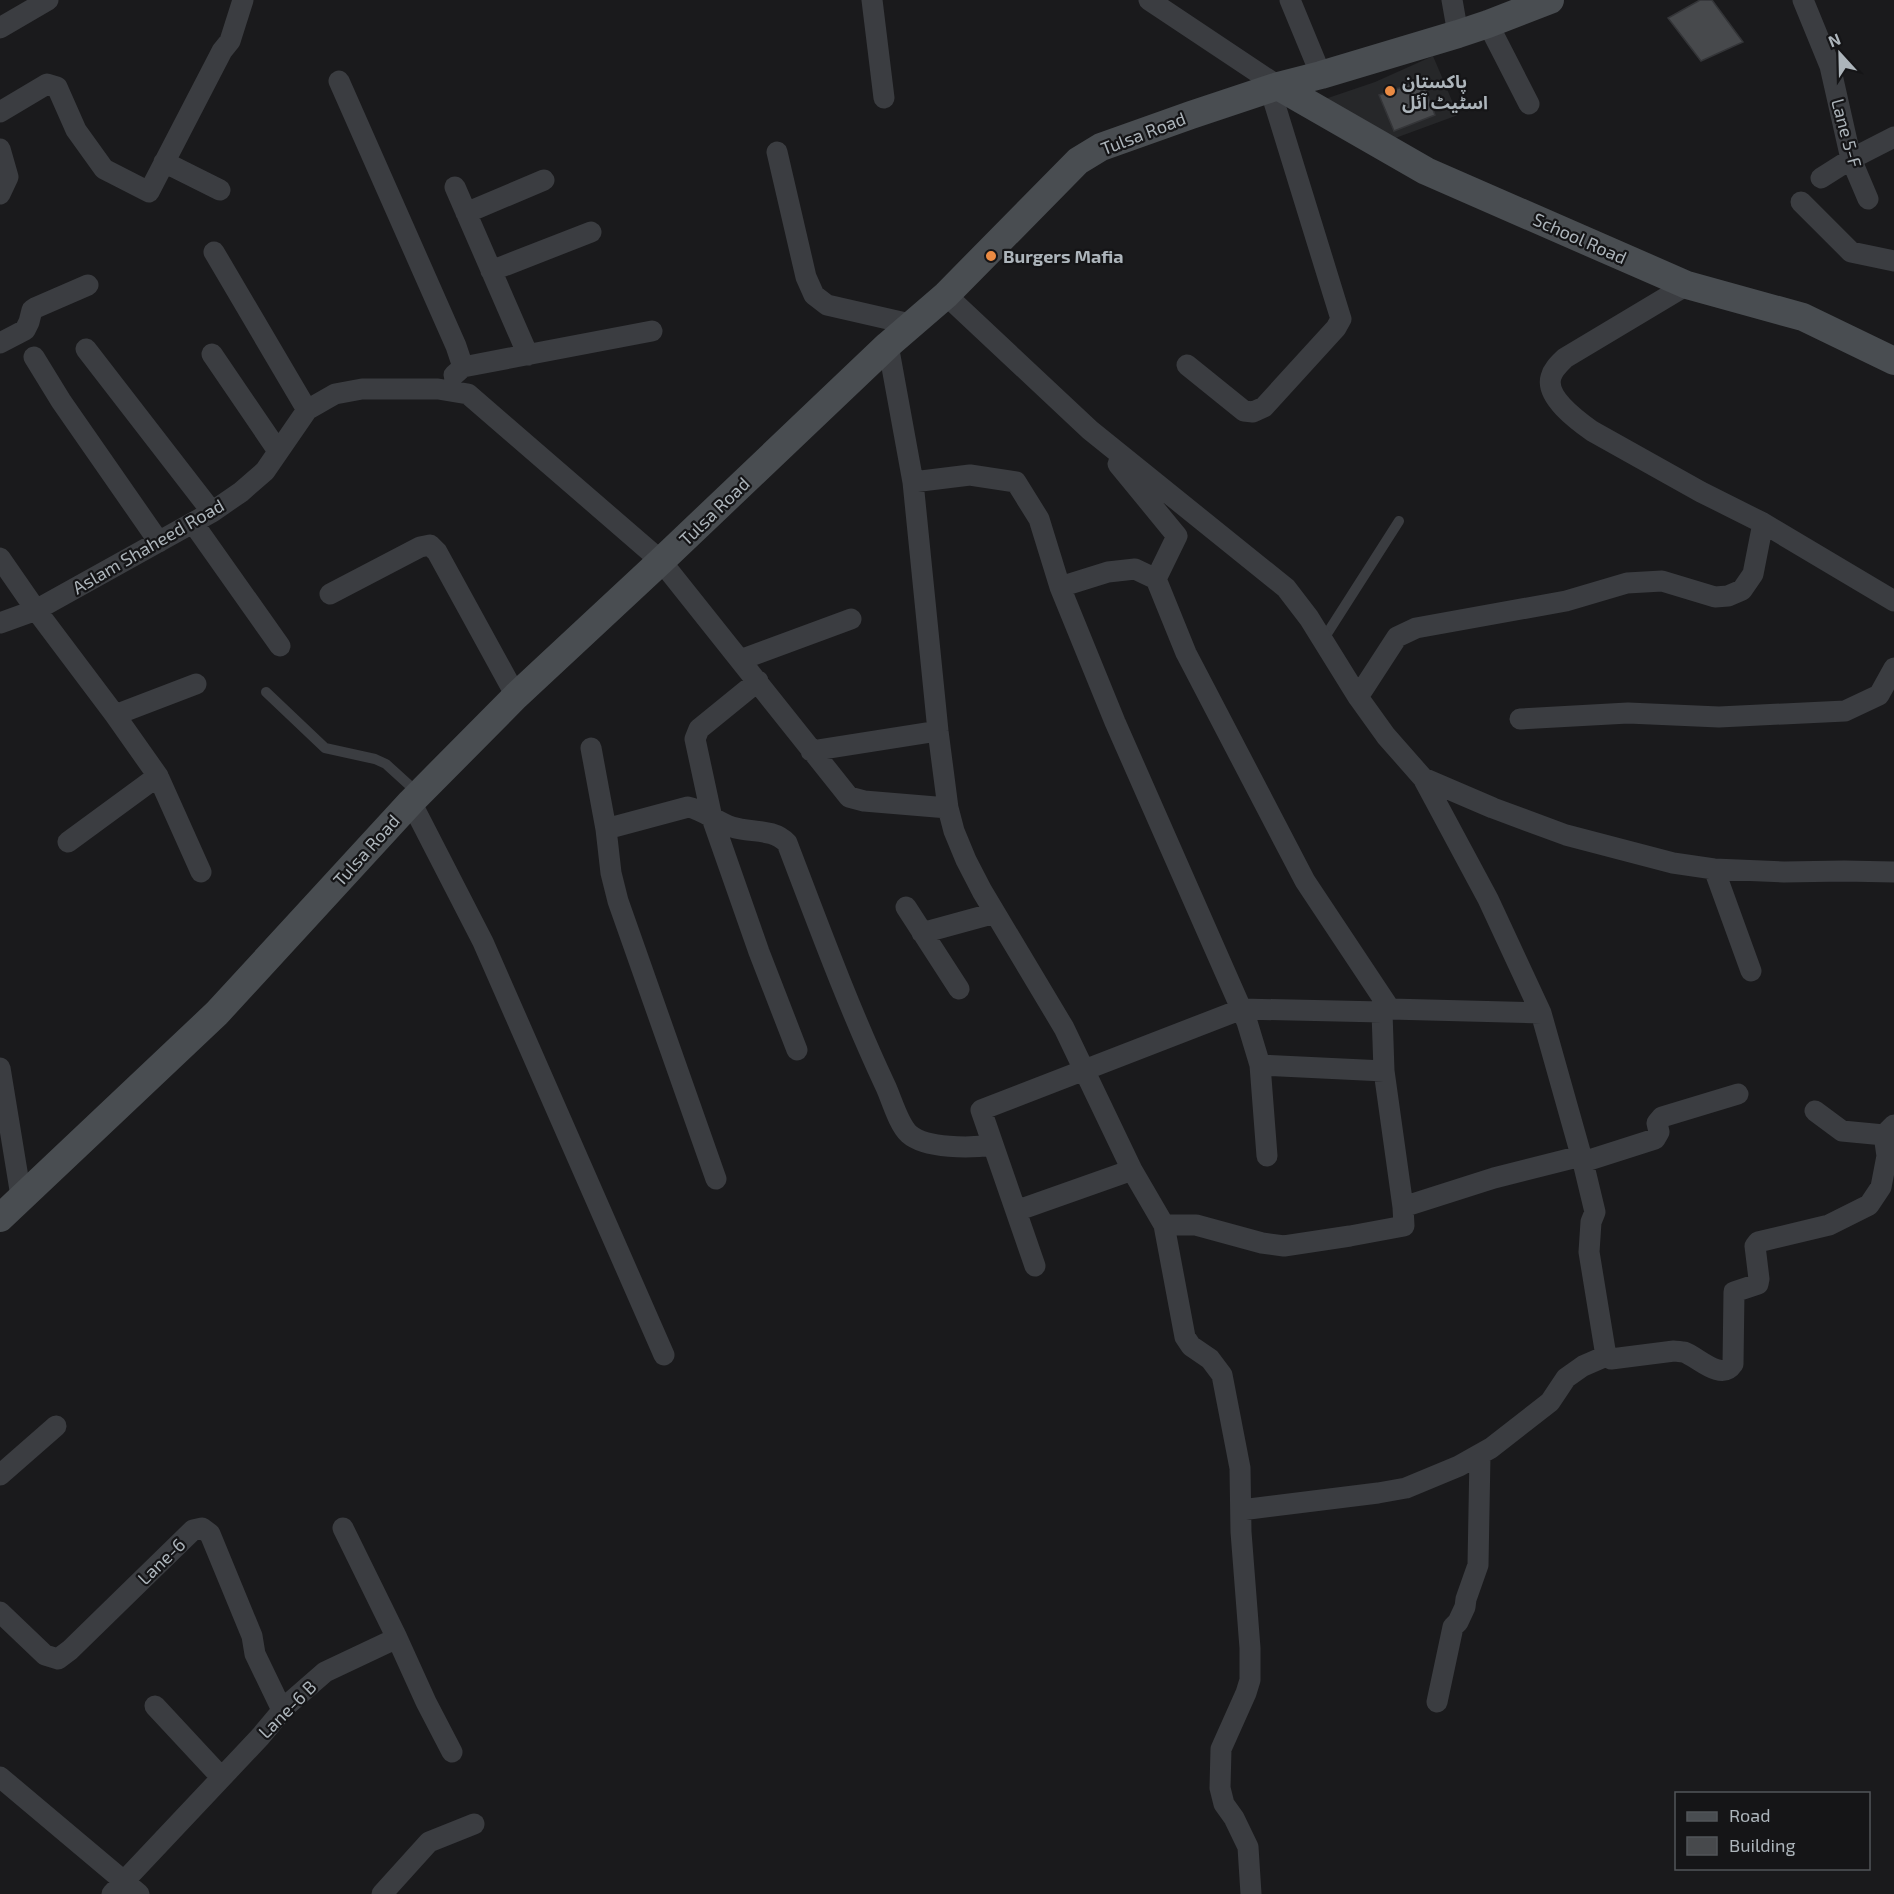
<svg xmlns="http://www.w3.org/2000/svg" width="1894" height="1894" viewBox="0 0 1894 1894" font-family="'Exo 2','Noto Sans Arabic',sans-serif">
	<rect width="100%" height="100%" fill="#1a1a1c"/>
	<!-- built -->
	<path fill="#262729" d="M1433 56 1458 115 1390 140 1325 99 1375 82Z"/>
	<!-- building -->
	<path fill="#47494c" stroke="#343538" stroke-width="1.5" d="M1700 0H1712L1743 42 1701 61 1668 18Z
		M1422 80 1435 115 1394 131 1379 95Z"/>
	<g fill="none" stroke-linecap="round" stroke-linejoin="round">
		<!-- lane -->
		<path stroke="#3b3d41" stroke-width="10" d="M1323 640 1399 521
			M266 692 325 748 375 759 386 764 419 794"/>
		<!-- street -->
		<path stroke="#3b3d41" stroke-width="21" d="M872 0 884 98
			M1149 0 1278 86
			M1290 0 1321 75
			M1452 0 1458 34
			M1803 0 1830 66 1851 159 1868 199
			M1488 24 1529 104
			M0 28 48 0
			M339 81 456 346 463 367
			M0 112 47 84 57 87 76 130 104 169 149 192 222 51 230 41 243 0
			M0 149 8 177 0 194
			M777 152 806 277 814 295 827 305 910 324
			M164 162 220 190
			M1821 178 1851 159 1894 137
			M455 187 528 355
			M1801 202 1851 252 1894 261
			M466 213 544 180
			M214 252 307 410
			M491 271 591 232
			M1687 285 1565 358C1560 363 1553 369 1551 377 1545 397 1578 421 1592 431L1701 492 1763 523 1894 601
			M946 295 1090 430 1286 588 1309 618 1358 697 1386 736 1423 778 1493 808 1566 835 1673 863 1714 869 1784 872 1844 871 1894 872
			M0 343 25 330 29 322 32 310 35 308 88 285
			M888 345 913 482 938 731 948 808 954 831 966 860 982 891 1064 1028 1132 1170 1164 1225 1185 1337 1191 1346 1210 1359 1222 1375 1240 1468 1241 1532 1250 1648V1680L1246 1693 1221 1749 1220 1788 1224 1804 1234 1818 1248 1847 1251 1894
			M86 349 212 512
			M212 354 278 451
			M34 357 61 401 159 542
			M1187 365 1244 411 1253 412 1264 407 1336 328 1341 319 1270 89
			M454 375 463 367 652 331
			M1118 464 1177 536 1156 579
			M913 482 970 475 1016 482 1039 519 1060 587 1115 722 1247 1022 1260 1065 1267 1156
			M193 523 280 646
			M0 558 36 610 115 715 158 776 201 872
			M1060 587 1108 572 1135 569 1156 579 1186 653 1305 881 1390 1009
			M330 594 420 547 430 545 437 552 516 696
			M0 623 36 610 212 512 241 492 265 471 307 410 335 394 362 389H438L468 394 661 561 849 797 864 801 948 808
			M740 660 851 619
			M758 681 699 729 695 739 712 818 759 952 797 1050
			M1358 697 1397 637 1416 628 1566 601 1627 583 1662 581 1715 597 1728 596 1742 590 1753 574 1763 523
			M115 715 196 684
			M1520 719 1628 713 1719 717 1845 711 1879 695 1894 668
			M591 748 606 829 611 873 618 901 716 1179
			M811 751 938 731
			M1423 778 1488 899 1541 1013 1583 1162 1595 1212 1591 1222 1589 1252 1606 1356
			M411 802 483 942 664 1355
			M606 829 688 807C704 810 716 822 732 827 751 833 773 828 787 843 818 924 848 1006 885 1085 891 1097 898 1124 909 1134 926 1149 971 1148 993 1145
			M68 842 158 776
			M1714 869 1751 971
			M906 907 959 989
			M922 933 995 913
			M1260 1065 1384 1071
			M0 1068 21 1196
			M1815 1111 1842 1131 1884 1135
			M1583 1162 1655 1139 1659 1132 1657 1123 1662 1117 1738 1094
			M1403 1207 1494 1178 1581 1156
			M1016 1211 1132 1170
			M1164 1225H1196L1262 1243 1284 1246 1350 1236 1404 1226 1403 1207 1384 1071 1382 1012
			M1035 1266 981 1110 1242 1009 1382 1012 1390 1009 1541 1013
			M0 1475 56 1426
			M1241 1510 1378 1493 1406 1488 1459 1466 1491 1448 1550 1402 1566 1378 1583 1366 1606 1356 1611 1359 1674 1351C1675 1351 1683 1352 1684 1352 1698 1357 1721 1382 1733 1364L1734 1292 1758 1284 1759 1279 1755 1246 1758 1242 1829 1225 1869 1205 1881 1187 1887 1156 1884 1135 1894 1125
			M0 1612 45 1655 58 1659 70 1650 193 1530 202 1528 210 1534 252 1636 255 1654 282 1710
			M397 1638 426 1702 452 1752
			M1437 1702 1453 1627 1458 1622 1465 1607 1466 1599 1478 1565 1480 1455
			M155 1706 221 1777
			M0 1777 139 1894
			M112 1894 260 1737 286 1706 325 1672 397 1638 343 1528
			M382 1894 429 1842 474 1824"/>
		<!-- secondary -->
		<path stroke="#494d51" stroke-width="28" d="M1278 86 1426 171 1687 285 1803 317 1894 361
			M0 1218 217 1013 411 802 516 696 661 561 888 345 946 295 1078 161 1101 147 1191 115 1278 86 1321 75 1458 34 1488 24 1550 0"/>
	</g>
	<!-- markers -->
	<g fill="#eb8b43" stroke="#151517" stroke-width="2">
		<circle cx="1390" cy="91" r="6"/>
		<circle cx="991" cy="256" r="6"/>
	</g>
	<g text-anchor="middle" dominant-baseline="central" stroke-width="4.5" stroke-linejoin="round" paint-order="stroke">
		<!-- poi labels -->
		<g font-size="18" font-weight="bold" fill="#adb5bb" stroke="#151517" text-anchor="start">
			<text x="1402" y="81">پاکستان<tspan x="1402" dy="21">اسٹیٹ آئل</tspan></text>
			<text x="1003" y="256">Burgers Mafia</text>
		</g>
		<!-- street labels -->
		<g font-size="18" fill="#adb5bb" stroke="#151517">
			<text transform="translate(1143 133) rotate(-21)">Tulsa Road</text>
			<text transform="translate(1847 133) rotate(75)">Lane 5-F</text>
			<text transform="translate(1580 238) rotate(24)">School Road</text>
			<text transform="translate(714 511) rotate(-44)">Tulsa Road</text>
			<text transform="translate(148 546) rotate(-30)">Aslam Shaheed Road</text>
			<text transform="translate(366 850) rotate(-48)">Tulsa Road</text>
			<text transform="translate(161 1561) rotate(-44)">Lane-6</text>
			<text transform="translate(287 1709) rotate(-45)">Lane-6 B</text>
		</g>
	</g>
	<!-- legend -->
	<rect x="1675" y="1792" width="195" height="78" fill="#151517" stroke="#525559" stroke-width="1.5"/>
	<rect x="1687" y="1812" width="30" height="9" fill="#494d51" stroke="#525559" stroke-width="1.5"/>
	<text x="1729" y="1822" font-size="18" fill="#adb5bb">Road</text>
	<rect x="1687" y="1837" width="30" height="18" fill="#47494c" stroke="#525559" stroke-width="1.5"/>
	<text x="1729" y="1852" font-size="18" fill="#adb5bb">Building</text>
	<!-- north arrow -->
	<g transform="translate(1840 54) rotate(338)" stroke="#151517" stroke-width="4.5" paint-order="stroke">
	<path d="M0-4.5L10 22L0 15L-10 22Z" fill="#adb5bb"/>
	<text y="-9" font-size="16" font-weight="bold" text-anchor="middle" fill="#adb5bb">N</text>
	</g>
</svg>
